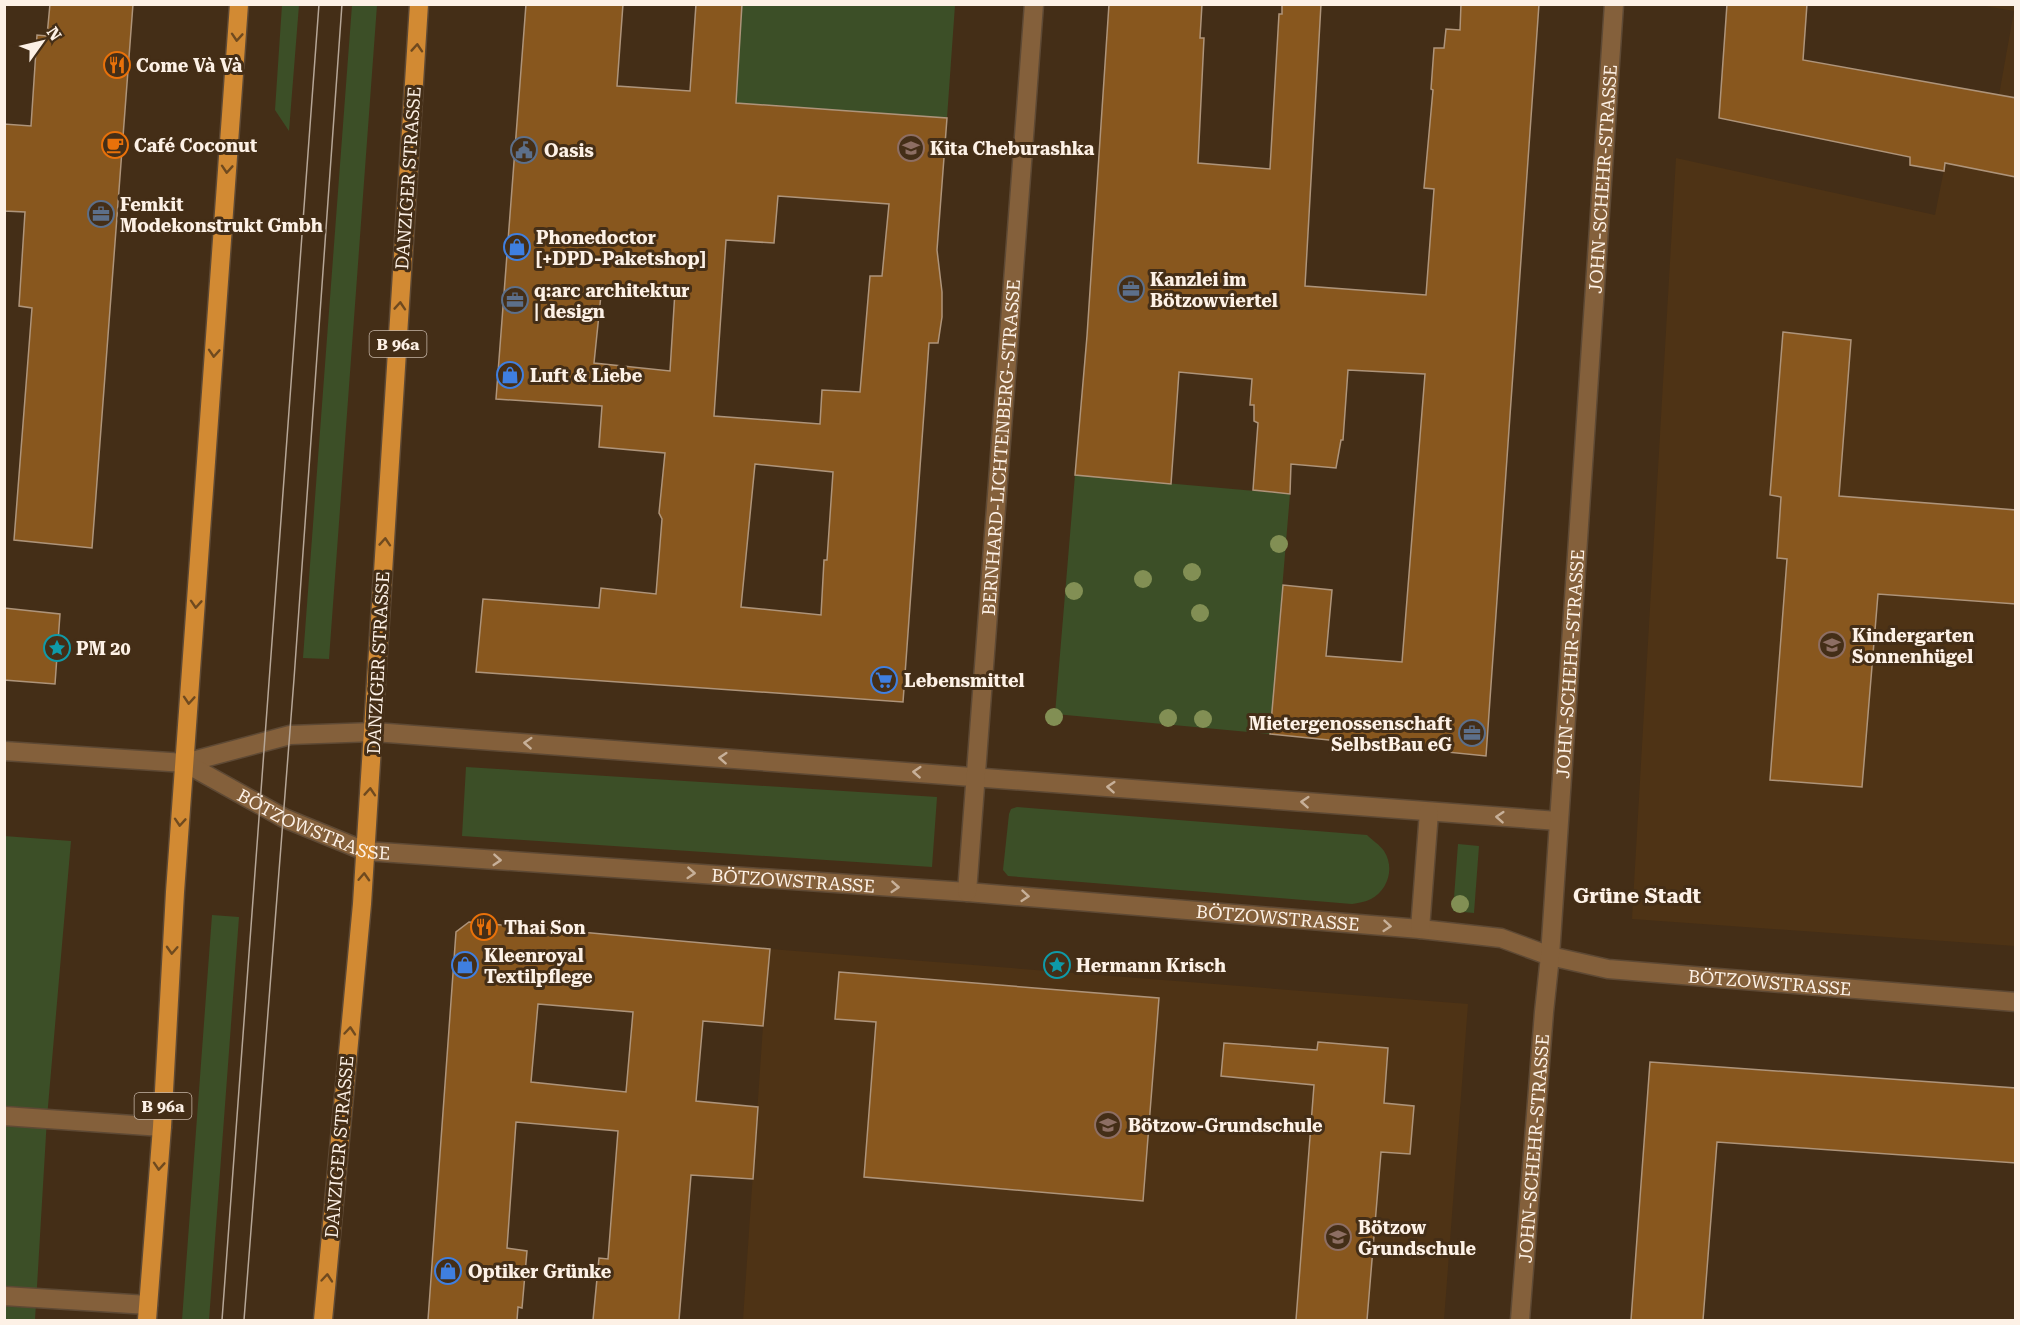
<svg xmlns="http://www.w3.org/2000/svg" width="2020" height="1325" viewBox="0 0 2020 1325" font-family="'Roboto Serif',serif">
	<rect width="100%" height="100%" fill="#442e17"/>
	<!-- built -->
	<path fill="#4e3315" d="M1979 5H2015V946L1632 919 1676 158 1935 215 1960 89 1999 95 2014 11Z
		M770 949 1468 1004 1444 1320H743L763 1026Z"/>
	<!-- green -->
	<path fill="#3c4f27" d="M282 5H299L289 131 275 110Z
		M352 5H377L329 659 303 658Z
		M742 5H955L947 118 736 103Z
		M1075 475 1290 494 1270 734 1055 714Z
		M466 767 937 797 932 867 462 836Z
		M1017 807 1367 835C1372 840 1380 845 1384 851 1395 868 1388 890 1371 899 1365 902 1358 903 1352 904L1008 876 1003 870 1009 814 1011 809Z
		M4 836 71 841 47 1118 35 1320H5Z
		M1458 844 1479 846 1474 913 1453 911Z
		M212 915 239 917 209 1320H182Z"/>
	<!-- building -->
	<path fill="#88571e" stroke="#ae947a" stroke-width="1.5" fill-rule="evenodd" d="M50 4H133L92 548 14 540 32 308 19 306 25 212 4 211V124L31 126 37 35 47 36Z
		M526 4H623L617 86 690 91 696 4H742L736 103 947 118 937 250 942 292V317L938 343H929L903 702 476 672 483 599 599 608 601 588 656 594 662 519 659 513 665 453 599 447 602 406 496 399ZM778 196 889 204 882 276H870L860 392 822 390 820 424 714 416 726 240 774 243ZM675 291 670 371 594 363 601 295ZM755 464 833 472 827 560H824L821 615 741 607Z
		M1109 4H1202L1200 38H1204L1198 163 1270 169 1279 14H1282V4H1321L1305 286 1426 295 1434 189 1424 188 1433 90 1431 89 1434 48H1444L1446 29 1460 30 1461 4H1539L1486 756 1270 734 1283 585 1332 590 1326 656 1402 662 1425 374 1348 370 1343 440H1341L1336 468 1291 464 1290 494 1253 490 1258 423 1254 421V405H1250L1252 379 1179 372 1171 484 1075 475 1087 336Z
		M1727 4H1807L1803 60 2016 98V177L1945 163 1944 171 1910 165V157L1719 118Z
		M1783 332 1851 340 1839 496 2016 510V604L1878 594 1862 787 1770 780 1787 559 1777 558 1781 497 1770 495Z
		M4 608 60 614 55 684 4 680Z
		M469 922 770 949 763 1026 703 1021 696 1101 758 1107 753 1179 691 1175 679 1320H593L599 1258 608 1259 618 1131 516 1122 507 1248 527 1251 522 1308 518 1307 517 1320H428L456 932ZM538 1004 633 1012 626 1092 531 1082Z
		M839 972 1159 998 1143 1201 864 1177 876 1022 835 1019Z
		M1318 1042 1388 1048 1384 1103 1414 1106 1410 1154 1381 1152 1367 1320H1296L1314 1085 1221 1076 1224 1043 1317 1050Z
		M1650 1062 2016 1088V1163L1717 1142 1703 1320H1631Z"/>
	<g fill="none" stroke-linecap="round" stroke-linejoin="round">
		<defs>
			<g id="minor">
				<path d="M4 751 185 763 290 735 374 732 1558 821"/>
				<path id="s1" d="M185 763 284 818 365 851 967 892 1420 929 1501 938 1550 956 1608 969 2016 1002"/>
				<path id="s2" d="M967 892 1034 4"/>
				<path d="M1420 929 1429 812"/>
				<path d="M4 1116 162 1127"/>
				<path d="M4 1296 148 1305"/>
				<path id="s3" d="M1520 1320 1544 1012 1550 956 1614 4"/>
			</g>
			<path id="major" d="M147 1320 162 1127 175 892 239 4
				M323 1320 362 904 419 4"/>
		</defs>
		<!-- minor casing -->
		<use href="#minor" stroke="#5e4934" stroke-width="21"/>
		<!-- major casing -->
		<use href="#major" stroke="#5e4934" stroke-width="21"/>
		<!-- minor -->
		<use href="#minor" stroke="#84603b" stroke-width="18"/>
		<!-- major -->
		<use href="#major" stroke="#d28a33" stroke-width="18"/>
		<!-- tram -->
		<path stroke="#b6a697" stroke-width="1.5" d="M222 1320 319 4
			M244 1320 294 679 342 4"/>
	</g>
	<!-- trees -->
	<g fill="#828f54">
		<circle cx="1279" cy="544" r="9"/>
		<circle cx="1192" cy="572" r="9"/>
		<circle cx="1143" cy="579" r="9"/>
		<circle cx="1074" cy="591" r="9"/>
		<circle cx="1200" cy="613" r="9"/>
		<circle cx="1054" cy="717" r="9"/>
		<circle cx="1168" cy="718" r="9"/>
		<circle cx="1203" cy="719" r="9"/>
		<circle cx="1460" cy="904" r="9"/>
	</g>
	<!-- one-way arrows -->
	<defs><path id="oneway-chevron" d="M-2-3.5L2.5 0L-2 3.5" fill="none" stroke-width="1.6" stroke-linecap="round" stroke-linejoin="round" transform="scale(1.5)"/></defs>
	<g stroke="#6f4a1f">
		<use href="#oneway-chevron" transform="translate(237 37) rotate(94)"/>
		<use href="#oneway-chevron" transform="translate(417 48) rotate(-86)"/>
		<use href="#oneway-chevron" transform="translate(227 169) rotate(94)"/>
		<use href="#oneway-chevron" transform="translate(400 306) rotate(-86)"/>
		<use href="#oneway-chevron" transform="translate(214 353) rotate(94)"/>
		<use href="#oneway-chevron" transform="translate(385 542) rotate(-86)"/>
		<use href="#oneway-chevron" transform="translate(196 604) rotate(94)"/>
		<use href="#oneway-chevron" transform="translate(189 700) rotate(94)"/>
		<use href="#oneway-chevron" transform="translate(370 792) rotate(-86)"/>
		<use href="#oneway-chevron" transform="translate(180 822) rotate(94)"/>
		<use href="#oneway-chevron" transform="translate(364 877) rotate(-87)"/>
		<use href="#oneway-chevron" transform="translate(172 950) rotate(93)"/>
		<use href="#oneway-chevron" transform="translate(350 1031) rotate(-85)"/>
		<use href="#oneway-chevron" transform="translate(159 1166) rotate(94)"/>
		<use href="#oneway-chevron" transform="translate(327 1278) rotate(-85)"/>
	</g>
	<g stroke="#c7b099">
		<use href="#oneway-chevron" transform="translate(528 743) rotate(-176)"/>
		<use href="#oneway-chevron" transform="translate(723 758) rotate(-176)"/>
		<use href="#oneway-chevron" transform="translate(917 772) rotate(-176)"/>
		<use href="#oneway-chevron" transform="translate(1111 787) rotate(-176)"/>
		<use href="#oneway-chevron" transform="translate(1305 802) rotate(-176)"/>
		<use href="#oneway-chevron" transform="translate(1500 817) rotate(-176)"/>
		<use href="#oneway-chevron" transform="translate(497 860) rotate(4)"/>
		<use href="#oneway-chevron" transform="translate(691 873) rotate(4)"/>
		<use href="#oneway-chevron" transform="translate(895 887) rotate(4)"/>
		<use href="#oneway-chevron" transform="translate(1025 896) rotate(5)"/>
		<use href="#oneway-chevron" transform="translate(1387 926) rotate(5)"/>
	</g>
	<!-- icons -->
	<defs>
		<symbol id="restaurant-ring" viewBox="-11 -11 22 22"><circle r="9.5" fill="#442e17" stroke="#e8710a" stroke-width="1.5"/><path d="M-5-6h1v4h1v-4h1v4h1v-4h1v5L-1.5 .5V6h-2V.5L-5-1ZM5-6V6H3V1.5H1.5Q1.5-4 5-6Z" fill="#e8710a"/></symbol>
		<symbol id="cafe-ring" viewBox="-11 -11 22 22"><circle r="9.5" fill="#442e17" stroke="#e8710a" stroke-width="1.5"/><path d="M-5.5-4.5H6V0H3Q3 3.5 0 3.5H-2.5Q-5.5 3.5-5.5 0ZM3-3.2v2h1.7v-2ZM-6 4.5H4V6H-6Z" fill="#e8710a"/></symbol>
		<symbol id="school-ring" viewBox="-11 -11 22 22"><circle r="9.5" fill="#442e17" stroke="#8d6e63" stroke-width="1.5"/><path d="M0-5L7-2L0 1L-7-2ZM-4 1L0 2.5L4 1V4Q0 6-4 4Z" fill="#8d6e63"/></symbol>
		<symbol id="civic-ring" viewBox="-11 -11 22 22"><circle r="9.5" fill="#442e17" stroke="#5c6f8a" stroke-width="1.5"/><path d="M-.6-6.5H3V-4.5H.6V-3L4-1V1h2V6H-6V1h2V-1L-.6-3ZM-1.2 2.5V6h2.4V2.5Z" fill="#5c6f8a"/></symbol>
		<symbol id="office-ring" viewBox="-11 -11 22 22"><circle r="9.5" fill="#442e17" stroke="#5c6f8a" stroke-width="1.5"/><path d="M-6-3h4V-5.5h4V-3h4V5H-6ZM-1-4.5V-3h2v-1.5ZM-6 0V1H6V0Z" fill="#5c6f8a"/></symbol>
		<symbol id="shop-ring" viewBox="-11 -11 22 22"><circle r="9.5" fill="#442e17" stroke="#3f7fe0" stroke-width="1.5"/><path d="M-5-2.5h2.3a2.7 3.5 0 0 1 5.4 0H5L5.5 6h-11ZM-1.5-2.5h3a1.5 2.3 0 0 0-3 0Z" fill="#3f7fe0"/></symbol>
		<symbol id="sight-ring" viewBox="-11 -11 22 22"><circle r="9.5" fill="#442e17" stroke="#0f9aa8" stroke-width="1.5"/><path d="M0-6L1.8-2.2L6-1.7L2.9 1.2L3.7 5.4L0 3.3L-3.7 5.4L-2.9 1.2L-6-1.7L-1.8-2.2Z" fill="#0f9aa8"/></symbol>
		<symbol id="supermarket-ring" viewBox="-11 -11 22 22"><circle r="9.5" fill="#442e17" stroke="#3f7fe0" stroke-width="1.5"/><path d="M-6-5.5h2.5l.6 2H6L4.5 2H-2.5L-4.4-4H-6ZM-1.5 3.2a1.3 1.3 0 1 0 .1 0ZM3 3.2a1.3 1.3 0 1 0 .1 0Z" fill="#3f7fe0"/></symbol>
	</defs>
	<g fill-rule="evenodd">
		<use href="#restaurant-ring" x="102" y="50" width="30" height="30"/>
		<use href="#cafe-ring" x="100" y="130" width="30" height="30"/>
		<use href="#school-ring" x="896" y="133" width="30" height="30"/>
		<use href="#civic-ring" x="509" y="135" width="30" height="30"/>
		<use href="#office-ring" x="86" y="199" width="30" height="30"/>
		<use href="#shop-ring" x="502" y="232" width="30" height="30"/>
		<use href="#office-ring" x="1116" y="274" width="30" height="30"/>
		<use href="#office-ring" x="500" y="285" width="30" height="30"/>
		<use href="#shop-ring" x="495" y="360" width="30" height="30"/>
		<use href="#school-ring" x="1817" y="630" width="30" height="30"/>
		<use href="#sight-ring" x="42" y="633" width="30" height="30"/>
		<use href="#supermarket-ring" x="869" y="665" width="30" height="30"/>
		<use href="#office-ring" x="1457" y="718" width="30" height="30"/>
		<use href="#restaurant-ring" x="469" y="912" width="30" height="30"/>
		<use href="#shop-ring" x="450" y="950" width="30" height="30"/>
		<use href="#sight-ring" x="1042" y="950" width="30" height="30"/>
		<use href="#school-ring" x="1093" y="1110" width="30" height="30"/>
		<use href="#school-ring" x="1323" y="1222" width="30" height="30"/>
		<use href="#shop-ring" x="433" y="1256" width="30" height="30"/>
	</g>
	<g text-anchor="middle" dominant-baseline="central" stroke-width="6" stroke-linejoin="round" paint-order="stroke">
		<!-- shield labels -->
		<g fill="#442e17" stroke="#c6b6a8" stroke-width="1.5">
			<rect x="369.5" y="331" width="57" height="26" rx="4.5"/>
			<rect x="134.5" y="1093" width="57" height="26" rx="4.5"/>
		</g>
		<g font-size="16" font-weight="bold" fill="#fdf1e6">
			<text x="398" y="344">B 96a</text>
			<text x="163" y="1106">B 96a</text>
		</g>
		<!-- poi labels -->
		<g font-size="18" font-weight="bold" fill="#fdf1e6" stroke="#442e17" text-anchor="start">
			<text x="136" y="65">Come Và Và</text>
			<text x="134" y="145">Café Coconut</text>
			<text x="930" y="148">Kita Cheburashka</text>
			<text x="544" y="150">Oasis</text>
			<text x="120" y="204">Femkit<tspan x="120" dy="21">Modekonstrukt Gmbh</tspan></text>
			<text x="536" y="237">Phonedoctor<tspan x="536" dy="21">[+DPD-Paketshop]</tspan></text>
			<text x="1150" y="279">Kanzlei im<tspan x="1150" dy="21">Bötzowviertel</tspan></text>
			<text x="534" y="290">q:arc architektur<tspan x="534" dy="21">| design</tspan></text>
			<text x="530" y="375">Luft &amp; Liebe</text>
			<text x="1852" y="635">Kindergarten<tspan x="1852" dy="21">Sonnenhügel</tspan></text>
			<text x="76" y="648">PM 20</text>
			<text x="904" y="680">Lebensmittel</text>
			<text x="1452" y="723" text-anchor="end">Mietergenossenschaft<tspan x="1452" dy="21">SelbstBau eG</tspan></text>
			<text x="504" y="927">Thai Son</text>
			<text x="484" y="955">Kleenroyal<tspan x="484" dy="21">Textilpflege</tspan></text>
			<text x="1076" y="965">Hermann Krisch</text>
			<text x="1128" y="1125">Bötzow-Grundschule</text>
			<text x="1358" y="1227">Bötzow<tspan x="1358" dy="21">Grundschule</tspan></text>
			<text x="468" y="1271">Optiker Grünke</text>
		</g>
		<!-- street labels -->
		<g font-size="18" fill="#fdf1e6" stroke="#442e17">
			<text transform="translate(408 178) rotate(-86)">DANZIGER STRASSE</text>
			<text stroke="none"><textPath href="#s3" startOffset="1144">JOHN-SCHEHR-STRASSE</textPath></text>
			<text stroke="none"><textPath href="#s2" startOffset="446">BERNHARD-LICHTENBERG-STRASSE</textPath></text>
			<text transform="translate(378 663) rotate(-87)">DANZIGER STRASSE</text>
			<text stroke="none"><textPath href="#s3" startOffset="658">JOHN-SCHEHR-STRASSE</textPath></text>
			<text stroke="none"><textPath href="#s1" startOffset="144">BÖTZOWSTRASSE</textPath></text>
			<text stroke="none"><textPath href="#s1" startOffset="630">BÖTZOWSTRASSE</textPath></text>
			<text stroke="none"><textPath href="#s1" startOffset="1116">BÖTZOWSTRASSE</textPath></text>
			<text stroke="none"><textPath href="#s1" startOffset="1614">BÖTZOWSTRASSE</textPath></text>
			<text transform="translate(339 1147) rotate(-85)">DANZIGER STRASSE</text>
			<text stroke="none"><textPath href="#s3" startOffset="172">JOHN-SCHEHR-STRASSE</textPath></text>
		</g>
		<!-- quarter labels -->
		<g font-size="21" font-weight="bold" fill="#fdf1e6" stroke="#442e17">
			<text x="1637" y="896">Grüne Stadt</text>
		</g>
	</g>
	<!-- border -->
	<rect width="2020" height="1325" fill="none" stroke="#fdf1e6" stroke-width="12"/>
	<!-- north arrow -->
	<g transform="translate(42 42) rotate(56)" stroke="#442e17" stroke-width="4.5" paint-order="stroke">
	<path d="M0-4.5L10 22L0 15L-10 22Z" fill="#fdf1e6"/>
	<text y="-9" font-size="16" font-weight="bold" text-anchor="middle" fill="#fdf1e6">N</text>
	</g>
</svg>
